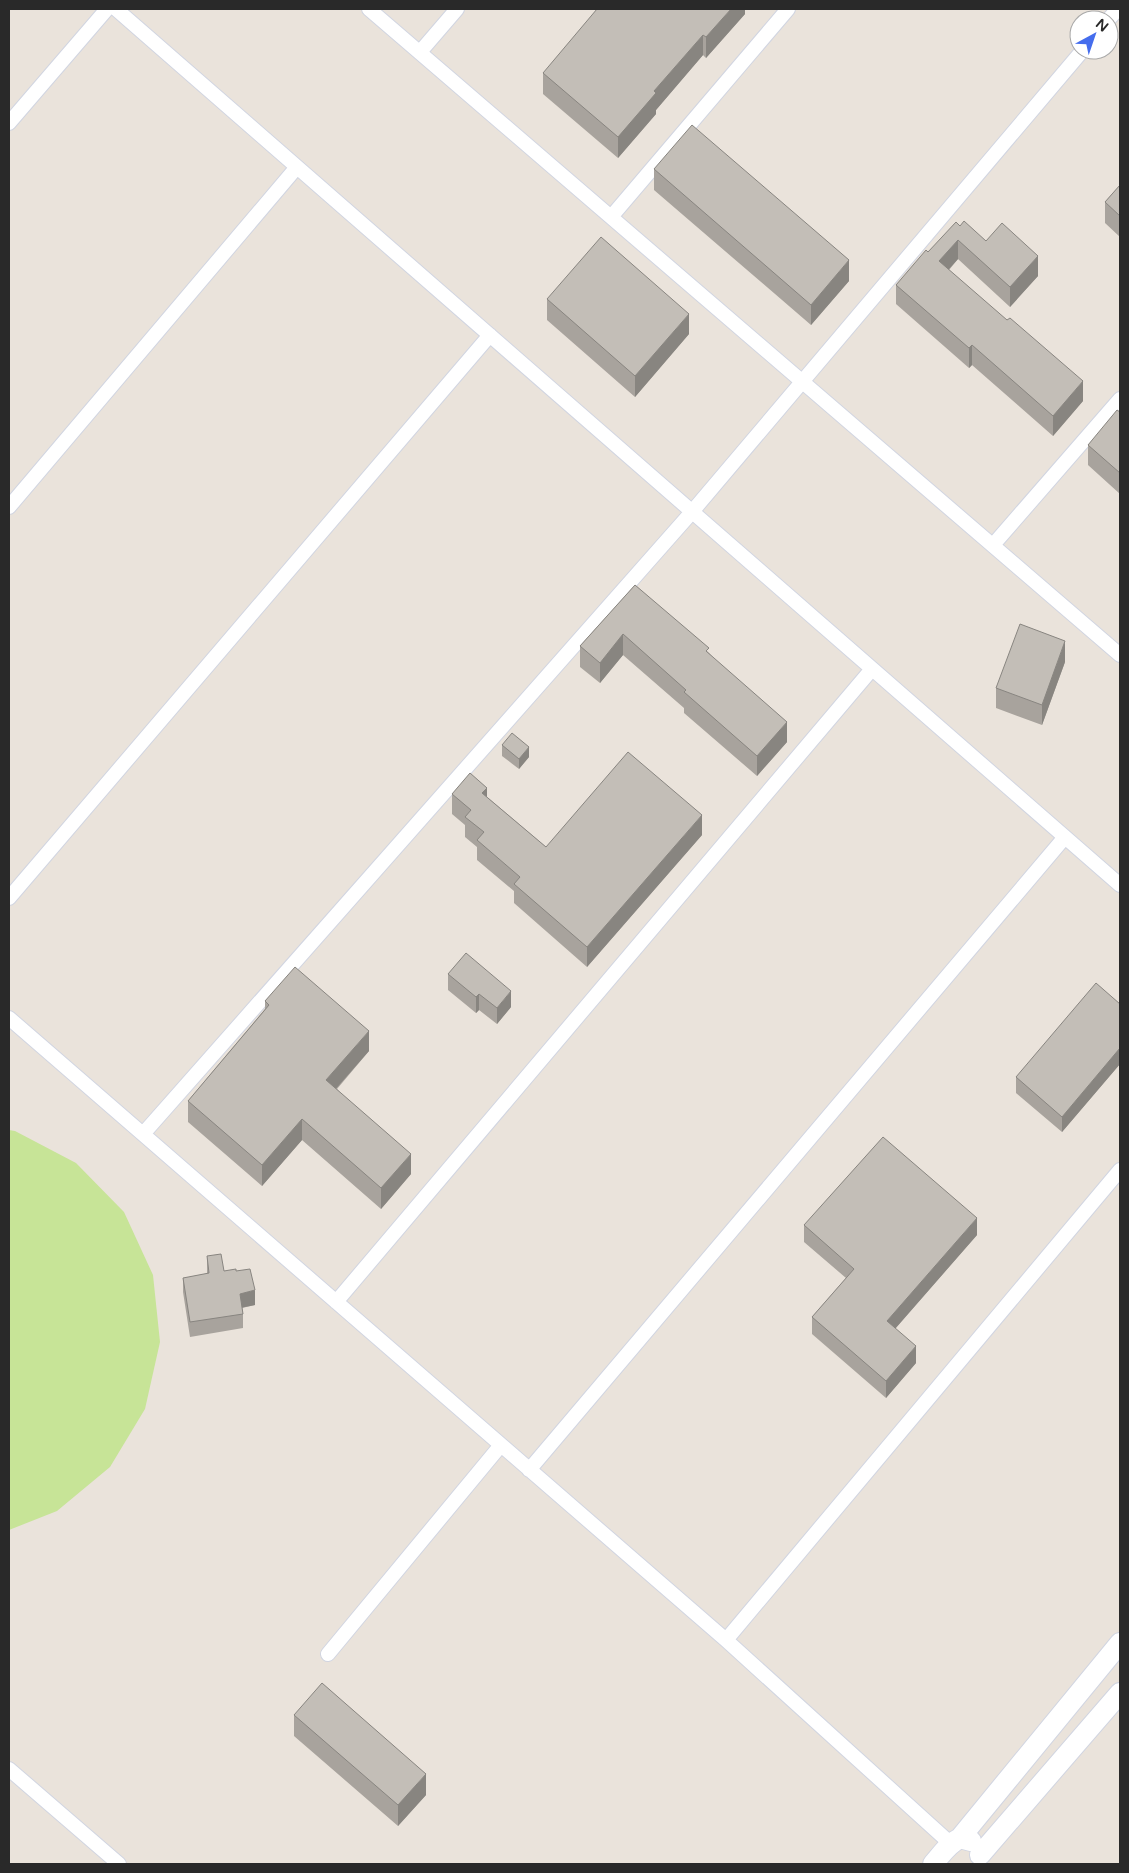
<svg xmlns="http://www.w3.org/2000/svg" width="1129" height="1873" viewBox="0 0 1129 1873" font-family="'Varela Round',sans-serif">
	<rect width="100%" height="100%" fill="#eae3db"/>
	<!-- pitch -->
	<path fill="#c7e497" d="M9 1130 15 1131 76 1163 124 1212 153 1275 160 1342 145 1409 110 1467 57 1511 9 1530Z"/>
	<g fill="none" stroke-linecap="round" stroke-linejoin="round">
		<defs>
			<path id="street" d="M116 9 1120 885
				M369 9 1120 655
				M1108 20 1118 9
				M420 52 457 9
				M9 123 107 9
				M611 217 788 9
				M9 507 297 167
				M993 545 1120 399
				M9 898 490 335
				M9 1018 726 1640 950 1843
				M143 1134 691 513 1083 50
				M336 1302 872 669
				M529 1470 1065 837
				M726 1640 1120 1170
				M328 1654 501 1445
				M9 1769 119 1864"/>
			<path id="secondary" d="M960 1838 1120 1643
				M980 1855 1120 1693
				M933 1864C942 1854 948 1844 960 1838L971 1841"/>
		</defs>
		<!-- street casing -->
		<use href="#street" stroke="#d1d5e1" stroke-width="16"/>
		<!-- secondary casing -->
		<use href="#secondary" stroke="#d1d5e1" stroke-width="22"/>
		<!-- street -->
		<use href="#street" stroke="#fff" stroke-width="14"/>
		<!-- secondary -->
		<use href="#secondary" stroke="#fff" stroke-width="20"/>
	</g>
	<!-- wall -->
	<path fill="#a8a39d" d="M745 9V14L706 58 703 55 656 110V114L618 158 543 94V73Z
		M654 169 849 281 811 325 654 190Z
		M1120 185V237L1105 223V202Z
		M960 226 986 241 1038 276 1010 307 958 259 949 270 1083 401 1053 436 972 365 969 368 896 304V285L928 252Z
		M547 299 689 334 635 397 547 320Z
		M1120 412V494L1088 465V445Z
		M635 585 709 653 787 742 757 776 684 713V708L623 655 600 683 580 667V646Z
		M1065 662 1042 725 996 708V688Z
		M502 745 529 757 519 769 502 756Z
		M452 794 487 797 546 847 702 835 587 967 514 903V891L477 860V847L465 837V825L452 814Z
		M448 974 511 1007 497 1024 479 1010 476 1013 448 990Z
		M265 1001 369 1051 337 1089 411 1174 381 1209 302 1140 262 1186 188 1122V1101L265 1009Z
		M1120 1004V1064L1062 1132 1016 1093V1077Z
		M804 1225 977 1235 895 1329 916 1363 886 1398 812 1334V1317L846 1278 804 1242Z
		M207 1256 224 1271H236L255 1305 242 1308 243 1314V1328L190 1337 183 1292V1278L207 1274Z
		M294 1715 426 1795 398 1826 294 1736Z"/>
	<!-- shaded-wall -->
	<path fill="#888580" d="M731 9H745V14L706 58V37Z
		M703 35V55L656 110V114L618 158V137L654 91Z
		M958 240V259L939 280V261Z
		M1038 256V276L1010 307V287Z
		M849 260V281L811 325V305Z
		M689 314V334L635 397V376Z
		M972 345V365L969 368V348Z
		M1083 381V401L1053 436V416Z
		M623 634V655L600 683V663Z
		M1065 641V662L1042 725V705Z
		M787 722V742L757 776V756Z
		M529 747V757L519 769V759Z
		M487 788V808L482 793Z
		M702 815V835L587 967V947Z
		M511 991V1007L497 1024V1008Z
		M479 994V1010L476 1013V997Z
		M369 1031V1051L326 1100V1080Z
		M1120 1048V1064L1062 1132V1117Z
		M302 1119V1140L262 1186V1165Z
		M411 1154V1174L381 1209V1188Z
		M977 1218V1235L887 1338V1321Z
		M255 1290V1305L240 1308V1294Z
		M916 1346V1363L886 1398V1381Z
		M426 1774V1795L398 1826V1805Z"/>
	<!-- building -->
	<path fill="#c3beb7" stroke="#888580" d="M597 9H731L706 37 703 35 654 91 656 93 618 137 543 73Z
		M692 125 849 260 811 305 654 169Z
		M1120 185V216L1105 202Z
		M964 221 986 241 1002 223 1038 256 1010 287 958 240 939 261 1007 320 1010 318 1083 381 1053 416 972 345 969 348 896 285 926 250 928 252 956 222 960 226Z
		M601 237 689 314 635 376 547 299Z
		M1117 410 1120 412V473L1088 445Z
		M635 585 709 648 706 651 787 722 757 756 684 692 686 690 623 634 600 663 580 646Z
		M1020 624 1065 641 1042 705 996 688Z
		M512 733 529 747 519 759 502 745Z
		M628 752 702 815 587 947 514 884 520 877 477 840 484 832 465 817 471 810 452 794 470 773 487 788 482 793 546 847Z
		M466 953 511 991 497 1008 479 994 476 997 448 974Z
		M295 967 369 1031 326 1080 411 1154 381 1188 302 1119 262 1165 188 1101 269 1005 265 1001Z
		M1096 983 1120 1004V1048L1062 1117 1016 1077Z
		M883 1137 977 1218 887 1321 916 1346 886 1381 812 1317 854 1269 804 1225Z
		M221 1254 224 1271 236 1269V1271L250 1269 255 1290 240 1294 243 1314 190 1322 183 1278 209 1273 207 1256Z
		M322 1683 426 1774 398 1805 294 1715Z"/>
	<!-- border -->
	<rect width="1129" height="1873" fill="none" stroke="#292929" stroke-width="20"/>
	<!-- north arrow -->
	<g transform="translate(1094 35) rotate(40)"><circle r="24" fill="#ffffff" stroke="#a9a9a9"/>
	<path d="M0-4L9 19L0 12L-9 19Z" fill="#456ded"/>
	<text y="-8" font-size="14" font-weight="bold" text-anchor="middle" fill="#292929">N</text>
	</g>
</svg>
